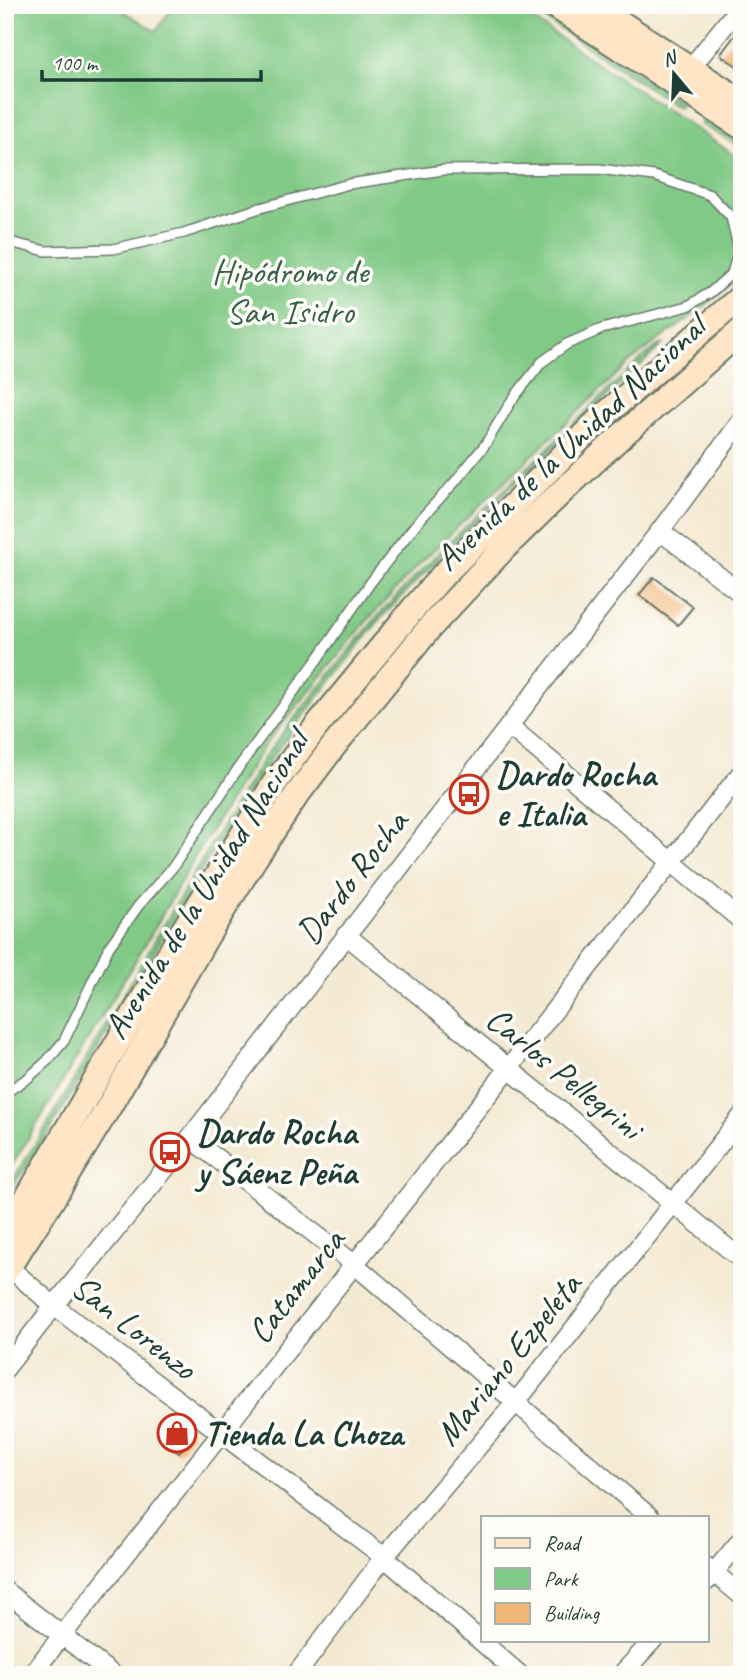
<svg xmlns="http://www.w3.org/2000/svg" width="747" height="1680" viewBox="0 0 747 1680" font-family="Caveat,sans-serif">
	<rect width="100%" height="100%" fill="#fdfcf7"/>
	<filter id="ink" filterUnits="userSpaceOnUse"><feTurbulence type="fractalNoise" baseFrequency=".0143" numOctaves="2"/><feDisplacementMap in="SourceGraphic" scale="14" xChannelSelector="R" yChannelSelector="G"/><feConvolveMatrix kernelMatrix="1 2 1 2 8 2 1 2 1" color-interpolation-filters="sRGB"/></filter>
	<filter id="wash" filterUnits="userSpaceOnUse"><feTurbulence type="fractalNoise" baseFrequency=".00686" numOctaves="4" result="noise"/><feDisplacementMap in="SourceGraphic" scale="28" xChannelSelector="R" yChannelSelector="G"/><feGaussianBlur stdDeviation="1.57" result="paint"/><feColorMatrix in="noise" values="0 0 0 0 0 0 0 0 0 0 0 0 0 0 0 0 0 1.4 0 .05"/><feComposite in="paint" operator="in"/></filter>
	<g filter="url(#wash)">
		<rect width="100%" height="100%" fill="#f4e9d2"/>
		<!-- green -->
		<path fill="#81c986" stroke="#50835d" stroke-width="2" d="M5 5H113L156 31 174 5H511L742 160V274L698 312 656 342 629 363 423 560 367 621 264 746 201 846 152 933 11 1167 5 1173Z
			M537 7 681 102 678 107 534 12Z
			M705 119 742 141V148L701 124Z
			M663 344 505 493 436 561 381 618 297 724 271 758 228 825 71 1095 34 1157 5 1197V1189L15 1176 48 1124 217 834 266 755 293 720 377 617 433 558 641 359 658 346Z"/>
		<g id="blocks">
			<!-- building -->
			<path fill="#f1b574" d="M742 26V69L720 55Z
				M654 577 693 607 678 625 639 595Z
				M170 1414 190 1428 192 1435 179 1453 164 1442 168 1437 158 1430Z"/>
		</g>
	</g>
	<g filter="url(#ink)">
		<use href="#blocks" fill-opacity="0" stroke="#6a796b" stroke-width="2"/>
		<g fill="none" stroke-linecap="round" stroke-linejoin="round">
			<defs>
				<path id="lane" d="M5 241 46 251 113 249 184 233 260 208 349 184 443 170 599 169 654 176 710 195 731 217 739 250 732 273 711 292 688 306 602 329 567 344 542 362 512 400 485 445 454 483 416 524 371 582 319 657 241 764 173 867 139 905 109 947 64 1041 47 1061 28 1078 5 1093"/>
				<path id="street" d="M690 69 741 5
					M660 531 742 594
					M509 726 742 921
					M346 935 742 1260
					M190 1138 354 1264 650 1517
					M5 1264 54 1306 384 1557 520 1675
					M5 1369 54 1306 190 1138 660 531 742 420
					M707 1567 742 1596
					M707 1581 742 1539
					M5 1591 113 1675
					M31 1675 742 772
					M296 1675 384 1557 516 1402 742 1116
					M621 1675 653 1640"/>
				<path id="secondary" d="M554 5 742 127
					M593 5 742 102
					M5 1231 30 1193 181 934 274 784 316 727 413 609 443 575 600 419 742 296
					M5 1272 50 1203 107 1110 205 939 255 858 296 796 333 747 431 626 504 548 551 502 619 438 742 330"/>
			</defs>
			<!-- lane casing -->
			<use href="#lane" stroke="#6a796b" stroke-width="12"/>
			<!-- street casing -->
			<use href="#street" stroke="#6a796b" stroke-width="21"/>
			<!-- secondary casing -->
			<use href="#secondary" stroke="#6a796b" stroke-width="28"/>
			<!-- lane -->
			<use href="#lane" stroke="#fff" stroke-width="9"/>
			<!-- street -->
			<use href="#street" stroke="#fff" stroke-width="18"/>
			<!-- secondary -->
			<use href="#secondary" stroke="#fde5c5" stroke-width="24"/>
		</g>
	</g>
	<!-- icons -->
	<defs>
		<symbol id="bus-ring" viewBox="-11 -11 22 22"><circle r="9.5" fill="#fdfcf7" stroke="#c8321e" stroke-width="1.5"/><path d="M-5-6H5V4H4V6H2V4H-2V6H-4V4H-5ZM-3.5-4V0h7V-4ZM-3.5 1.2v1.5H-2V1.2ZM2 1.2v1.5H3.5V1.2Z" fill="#c8321e"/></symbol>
		<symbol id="shop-ring" viewBox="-11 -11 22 22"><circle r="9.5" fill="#fdfcf7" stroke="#c8321e" stroke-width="1.5"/><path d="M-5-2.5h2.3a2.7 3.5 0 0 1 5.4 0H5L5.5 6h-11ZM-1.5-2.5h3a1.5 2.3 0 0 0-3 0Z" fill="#c8321e"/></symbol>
	</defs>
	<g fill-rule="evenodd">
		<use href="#bus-ring" x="447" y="772" width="44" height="44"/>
		<use href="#bus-ring" x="148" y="1130" width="44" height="44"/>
		<use href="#shop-ring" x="155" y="1411" width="44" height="44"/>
	</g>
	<g text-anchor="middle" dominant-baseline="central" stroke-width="7" stroke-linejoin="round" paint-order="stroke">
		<!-- park labels -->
		<g font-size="35" fill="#386048" stroke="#fdfcf7">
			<text x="290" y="271">Hipódromo de<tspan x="290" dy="40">San Isidro</tspan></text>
		</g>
		<!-- street labels -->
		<g font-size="35" fill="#1f3d34" stroke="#fdfcf7">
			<text transform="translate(570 443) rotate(-43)">Avenida de la Unidad Nacional</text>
			<text transform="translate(352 877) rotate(-52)">Dardo Rocha</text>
			<text transform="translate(206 885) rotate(-58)">Avenida de la Unidad Nacional</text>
			<text transform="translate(564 1073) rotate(39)">Carlos Pellegrini</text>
			<text transform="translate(296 1286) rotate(-52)">Catamarca</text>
			<text transform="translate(134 1327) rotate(38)">San Lorenzo</text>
			<text transform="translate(508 1359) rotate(-51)">Mariano Ezpeleta</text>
		</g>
		<!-- poi labels -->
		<g font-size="35" font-weight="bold" fill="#1f3d34" stroke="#fdfcf7" text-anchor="start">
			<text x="496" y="774">Dardo Rocha<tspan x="496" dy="40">e Italia</tspan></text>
			<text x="197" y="1132">Dardo Rocha<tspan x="197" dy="40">y Sáenz Peña</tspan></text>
			<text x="204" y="1433">Tienda La Choza</text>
		</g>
	</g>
	<!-- margin -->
	<rect width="747" height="1680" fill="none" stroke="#fdfcf7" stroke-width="28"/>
	<!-- legend -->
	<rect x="481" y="1516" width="228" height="126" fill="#fdfcf7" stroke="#a4b0a9" stroke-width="2"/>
	<rect x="495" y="1538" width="35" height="10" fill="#fde5c5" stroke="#a4b0a9" stroke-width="2"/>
	<text x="544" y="1550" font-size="21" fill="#1f3d34">Road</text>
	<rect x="495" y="1568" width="35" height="21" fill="#81c986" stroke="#a4b0a9" stroke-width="2"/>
	<text x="544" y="1586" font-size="21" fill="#1f3d34">Park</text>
	<rect x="495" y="1603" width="35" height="21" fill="#f1b574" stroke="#a4b0a9" stroke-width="2"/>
	<text x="544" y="1620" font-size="21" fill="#1f3d34">Building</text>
	<!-- north arrow -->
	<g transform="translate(674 74) rotate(341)" stroke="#fdfcf7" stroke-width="5" paint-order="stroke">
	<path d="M0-5L12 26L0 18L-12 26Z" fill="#1f3d34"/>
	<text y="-10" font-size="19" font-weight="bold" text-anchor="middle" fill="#1f3d34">N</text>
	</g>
	<!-- scale -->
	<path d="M42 70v10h219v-10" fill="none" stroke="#1f3d34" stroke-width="3.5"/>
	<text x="52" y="70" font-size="21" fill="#1f3d34" stroke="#fdfcf7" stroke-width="5" paint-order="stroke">100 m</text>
</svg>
